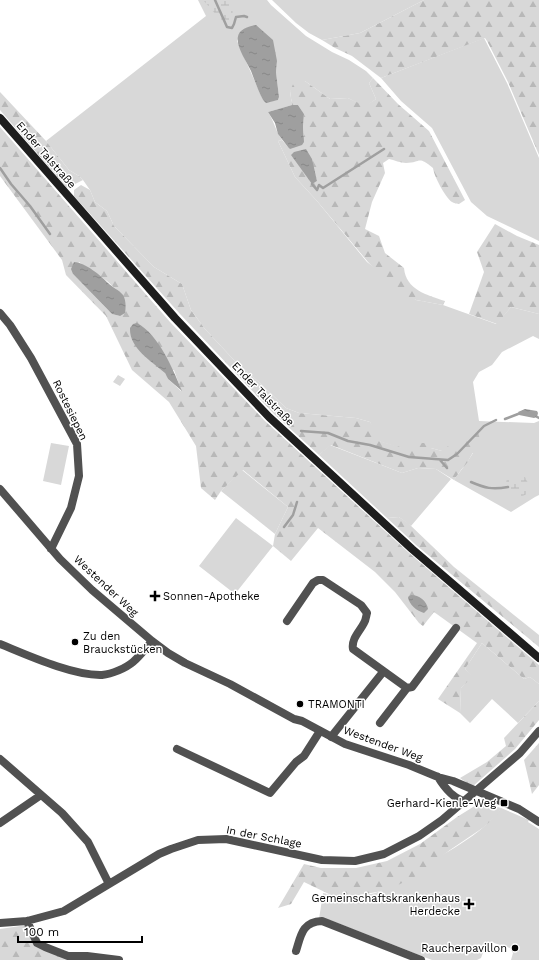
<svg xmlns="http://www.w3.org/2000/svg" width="539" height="960" viewBox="0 0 539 960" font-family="'Work Sans',sans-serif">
	<defs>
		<pattern id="forest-firs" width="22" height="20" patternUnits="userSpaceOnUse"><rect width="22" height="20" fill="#d8d8d8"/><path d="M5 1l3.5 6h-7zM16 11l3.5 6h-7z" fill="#b8b8b8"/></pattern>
		<pattern id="wetland-marsh" width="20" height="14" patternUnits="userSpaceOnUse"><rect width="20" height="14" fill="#d8d8d8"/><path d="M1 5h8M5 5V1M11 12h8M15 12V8" fill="none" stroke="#b8b8b8"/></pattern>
		<pattern id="water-ripples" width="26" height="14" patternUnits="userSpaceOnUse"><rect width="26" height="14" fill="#9f9f9f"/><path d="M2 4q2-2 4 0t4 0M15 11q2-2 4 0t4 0" fill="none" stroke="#878787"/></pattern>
	</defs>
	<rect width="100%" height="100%" fill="#fff"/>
	<!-- green -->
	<path fill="#d8d8d8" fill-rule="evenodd" d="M198 0H267L271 5 306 36 332 52 349 60 366 71 373 78 369 83 376 99 365 107 348 98 330 99 305 81 290 91 292 105 268 112C274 121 276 132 282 140L278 141 295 177 317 201 367 262 416 300 443 305 496 324 511 307 539 314V339L533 336 502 352 492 365 479 372 473 382 479 421 534 423 539 421V495L535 497 511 512 454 480C460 471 467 463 473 453L442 451 431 448 414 452 378 441 370 422 356 418 299 413 286 408 261 384 233 359 205 329 191 310 182 284 154 267 114 226 107 211 95 202 90 190 83 180 79 176 69 170 46 141 206 16ZM248 27 277 61 276 72 279 97 278 100 266 102 263 100 237 41 241 32Z
		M272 0H424L360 33 322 40 309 33 296 23Z
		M484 38 507 83 539 158V241L487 216 471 202 432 128 401 101 381 78Z
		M118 375 125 379 120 386 113 382Z
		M51 443 69 446 61 485 43 481Z
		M330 445 402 473 418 468 436 469 451 479 411 526 399 517 387 518 319 455Z
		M242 470 288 507 275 534 221 491Z
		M236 518 273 546 235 594 199 566Z
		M482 643 524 679 530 677 539 684V701L518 723 492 699 470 723 460 713 461 688 472 676 465 669Z
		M501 808 529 820 528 822 539 829V960H511L513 953 510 948 491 942 488 951 484 950 481 958 477 960H432L330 920 319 919 323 893C338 897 364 897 378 892 390 887 401 878 413 872 441 855 483 835 501 808Z"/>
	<!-- forest -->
	<path fill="url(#forest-firs)" fill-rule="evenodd" d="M424 0H539V155L508 82 487 41 485 38 381 78 352 56 335 48 322 40 360 33Z
		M373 78 398 104 429 131 465 200 459 204C458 204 453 203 452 202 445 197 434 176 433 168 417 155 421 163 406 163 401 163 394 160 389 159L383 163 385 173 372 202 365 229 379 236 385 253 404 268C406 290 427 295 445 301L443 305 416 300 394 290 368 262 317 201 295 177 278 141 282 140 288 147 304 136 303 126 304 114 298 105H292L290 91 294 82 305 81 330 99 348 98 365 106 376 99 369 83ZM314 171 317 181 312 183 306 175Z
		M0 92 46 141 69 170 79 176 83 180 67 188 0 110Z
		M0 127 170 322 265 421 408 552 539 665V684L530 677 524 679 482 643 465 669 473 676 461 688 460 713 438 699 477 643 434 612 423 626 419 623 395 592 375 572 318 528 291 561 273 546 275 534 288 507 243 470 221 491 215 500 201 488 196 446 169 402 132 370 106 316 66 275 62 260 0 176ZM79 262 107 281 122 295 120 316 112 314 73 274ZM174 370 181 390V391L168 379 165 373Z
		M81 185 90 190 95 202 107 211 114 226 154 267 182 284 191 310 205 329 233 359 261 384 286 408 299 413 356 418 370 422 378 434 379 441 414 451 421 443H428L431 448 442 451 476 424 480 440 467 463 461 470 454 480 436 469 418 468 402 473 331 445 319 455 274 414 180 314 74 196V190Z
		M495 224 517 236 539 245V314L511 307 497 324 469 314 484 272 477 252Z
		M399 517 408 523 454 567 539 635V647L416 545 387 518Z
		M539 701V720L515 749 472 787 460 778 487 762 506 746 504 738Z
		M539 743V785L532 794 524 760Z
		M481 802 501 808 497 815 484 827 450 850 416 876 394 887 377 892 359 895 333 896 304 882 291 904 278 908 304 864 321 868H356L387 861 420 844 457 817Z
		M27 925 44 949 104 960H0V929Z"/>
	<!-- wetland -->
	<path fill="url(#wetland-marsh)" d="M203 0H231L233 4 232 25 226 26Z
		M516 475 525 477 529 485V492C520 499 516 498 507 492L505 486 507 479Z"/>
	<!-- water -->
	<path fill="url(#water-ripples)" d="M256 25 273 40 277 61 276 72 279 97 278 100 266 103 263 100C258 91 255 81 251 71 243 54 223 30 256 25Z
		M292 105H298L304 114 303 126 304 142 302 145 290 149 288 147 278 134 275 123 268 112Z
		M306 149 312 159 317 181 312 184 291 155 294 152Z
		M74 262C86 263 100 275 108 283 112 287 119 290 123 295 126 300 126 307 125 313L120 316 112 314 73 274 71 269Z
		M137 323C159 335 173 369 182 391L168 379 165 373C151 361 129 348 130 328L133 324Z
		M525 409 537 411 538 413 537 417 534 418 519 415 518 412Z
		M411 595C419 595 427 601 428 609L424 613C417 611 409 605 408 597Z"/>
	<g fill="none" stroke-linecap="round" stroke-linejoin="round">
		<!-- stream -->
		<path stroke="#9f9f9f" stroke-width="2.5" d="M215 0 227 27 232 28 234 24 236 17 244 16 247 17
			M0 168 11 184 30 206 50 234
			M312 184 317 190 319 185 323 188 384 149
			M537 417 539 418
			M505 419 518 414
			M301 431 328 433 348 441 370 445 409 457 448 460 457 454 484 426 496 420
			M440 460 447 468
			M471 482C485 488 492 490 508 487
			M284 527 293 515 297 502"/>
		<!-- minor -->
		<path stroke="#515151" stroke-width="8" d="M0 313 10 325 31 358 77 444 79 476 71 508 51 549
			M0 489 60 559 92 590 152 641 168 653 185 663 230 684 294 719 302 721 345 744 409 765 438 777 453 781 519 809 539 822
			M287 621 313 583 318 580H323L361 605 367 613C366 616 366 620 364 623 360 631 351 639 353 649L407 688
			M0 644C27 655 73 676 102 675 112 674 126 668 133 662 140 656 146 648 152 641
			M380 723 407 688 412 687 456 628
			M331 737 383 672
			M177 749 270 793 296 762 304 756 320 731
			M0 759 62 813 88 842 109 884
			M438 777C444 787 452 797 463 801
			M0 823 41 795
			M27 921 37 943 45 947 68 956H87L119 960
			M0 923 27 921 64 911 159 854 171 849 198 840 226 839 322 860 355 861 384 854 419 836 442 820 520 753 539 731
			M296 951C301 935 302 922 322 921L421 960"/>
		<!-- secondary -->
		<path stroke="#1e1e1e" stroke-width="8" d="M0 118 175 318 269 417 412 549 539 658"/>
	</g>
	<!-- markers -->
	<g fill="#000" stroke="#fff" stroke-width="1.5">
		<path d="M153 590h4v4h4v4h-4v4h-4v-4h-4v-4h4z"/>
		<circle cx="75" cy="642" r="4"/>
		<circle cx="300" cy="704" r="4"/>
		<rect x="500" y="799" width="8" height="8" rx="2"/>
		<path d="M467 898h4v4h4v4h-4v4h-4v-4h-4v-4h4z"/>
		<circle cx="515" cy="948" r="4"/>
	</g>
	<g text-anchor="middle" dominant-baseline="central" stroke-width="3" stroke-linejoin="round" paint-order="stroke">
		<!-- street labels -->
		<g font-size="11" fill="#000" stroke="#fff">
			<text transform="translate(46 155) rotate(49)">Ender Talstraße</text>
			<text transform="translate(263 394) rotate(46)">Ender Talstraße</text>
			<text transform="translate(70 410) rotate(64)">Rostesiepen</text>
			<text transform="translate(106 586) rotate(43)">Westender Weg</text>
			<text transform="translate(383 744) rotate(20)">Westender Weg</text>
			<text transform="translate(264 837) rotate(11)">In der Schlage</text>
		</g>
		<!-- poi labels -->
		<g font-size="11" fill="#000" stroke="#fff" text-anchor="start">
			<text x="163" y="596">Sonnen-Apotheke</text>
			<text x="83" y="636">Zu den<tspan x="83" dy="13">Brauckstücken</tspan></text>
			<text x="308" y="704">TRAMONTI</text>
			<text x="496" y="803" text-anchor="end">Gerhard-Kienle-Weg</text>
			<text x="460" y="898" text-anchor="end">Gemeinschaftskrankenhaus<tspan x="460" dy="13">Herdecke</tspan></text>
			<text x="507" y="948" text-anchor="end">Raucherpavillon</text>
		</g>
	</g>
	<!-- scale -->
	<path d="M18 936v6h124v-6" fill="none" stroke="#000000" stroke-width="2"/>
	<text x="24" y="936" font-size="12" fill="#000000" stroke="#ffffff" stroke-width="3" paint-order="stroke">100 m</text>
</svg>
